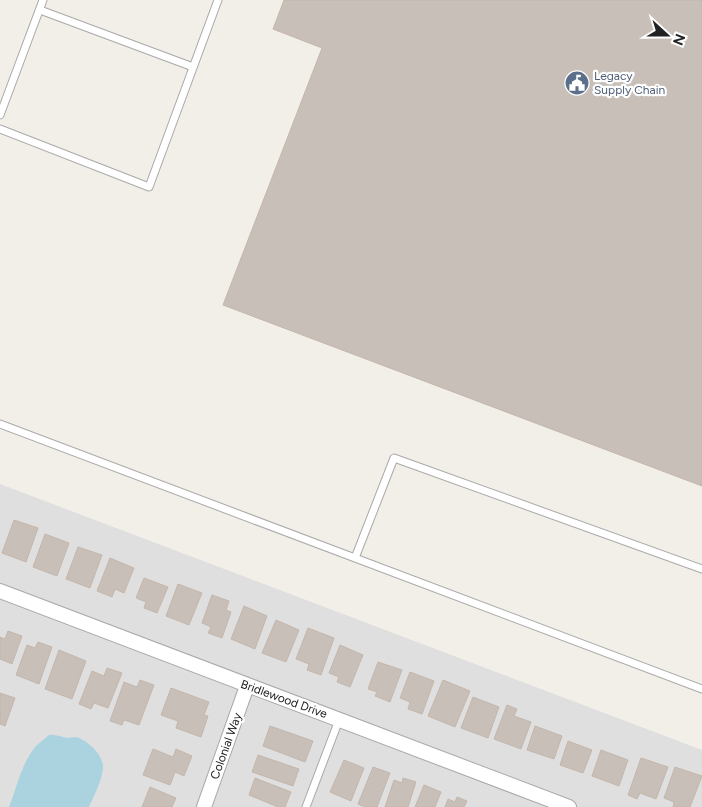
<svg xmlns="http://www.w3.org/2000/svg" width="702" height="807" viewBox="0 0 702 807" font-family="Figtree,sans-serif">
	<rect width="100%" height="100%" fill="#f2efe9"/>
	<!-- residential -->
	<path fill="#e0dfdf" d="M0 484 702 750V807H0Z"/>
	<!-- water -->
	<path fill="#aad3df" d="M49 735C55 734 61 737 68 738 72 738 75 736 79 738 89 742 103 755 103 767 103 778 94 796 89 807H9C17 787 22 762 36 746 40 742 45 739 49 735Z"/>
	<!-- building -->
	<path fill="#c7bfb8" stroke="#c4b6ab" d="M284 0H702V486L223 305 322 48 273 29Z
		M14 520 38 528 26 562 2 553Z
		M45 534 69 543 57 576 33 567Z
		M78 547 102 555 90 588 66 579Z
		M110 558 134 568 124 593 115 589 112 597 97 591Z
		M144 578 168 587 157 613 144 608 146 602 136 598Z
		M178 584 202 593 189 625 166 616Z
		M212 595 229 601 226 610 231 612 222 638 208 633 211 627 202 623Z
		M244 606 267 616 255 649 231 639Z
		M276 620 299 630 286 662 262 653Z
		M308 628 334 638 321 675 307 670 309 664 296 659Z
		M8 631 22 636 12 664 0 659V637L5 639Z
		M38 642 52 647 39 684 16 675 27 645 35 648Z
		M340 645 363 655 350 687 337 682 339 677 329 673Z
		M59 650 86 661 72 699 45 689Z
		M378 662 402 670 390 702 375 696 377 692 368 689Z
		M107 668 122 673 108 708 94 703 91 709 79 704 92 671 104 676Z
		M410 672 434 681 422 714 408 709 410 702 400 698Z
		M140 680 154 685 139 725 124 720 122 725 110 721 124 682 137 687Z
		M443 680 470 691 455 727 428 716Z
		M171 688 209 702 204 715 208 716 201 737 176 728 178 721 161 715Z
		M0 693 15 698 5 726 0 724Z
		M473 697 499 707 488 738 461 728Z
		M507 705 517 709 514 716 531 722 521 749 494 739Z
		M270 726 313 741 305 762 263 746Z
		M535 726 562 736 554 759 527 750Z
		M568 741 592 750 583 773 560 765Z
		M153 749 173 757 176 749 192 756 184 776 175 772 170 785 143 775Z
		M601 750 628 760 619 786 592 776Z
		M258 755 299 769 293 786 252 772Z
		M641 758 668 767 656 799 640 793 637 799 628 795Z
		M344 760 364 768 351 801 330 792Z
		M373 767 390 773 377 807H365L358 804Z
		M675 767 702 776 690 807H673L674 802 664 798Z
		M255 778 291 792 285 807H278L249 795Z
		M403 778 416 782 408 807H385L394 780 402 783Z
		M424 785 441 792 435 807H415Z
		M150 787 176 798 172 807H142Z
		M457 797 467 801 464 807H445L448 799 455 802Z"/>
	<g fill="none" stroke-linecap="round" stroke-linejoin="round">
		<defs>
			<path id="lane" d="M40 10 193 67
				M0 115 43 0
				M0 129 149 187 218 0
				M0 424 702 689
				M355 558 394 458 702 569
				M306 807 339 720"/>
			<path id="street" d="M0 591C189 664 379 735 569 807
				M204 807 247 686"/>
		</defs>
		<!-- lane casing -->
		<use href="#lane" stroke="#a9a9a9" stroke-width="9"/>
		<!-- street casing -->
		<use href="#street" stroke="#a9a9a9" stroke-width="16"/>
		<!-- lane -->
		<use href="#lane" stroke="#fff" stroke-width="7"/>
		<!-- street -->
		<use href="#street" stroke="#fff" stroke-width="14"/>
	</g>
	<!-- icons -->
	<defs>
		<symbol id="civic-disc" viewBox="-11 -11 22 22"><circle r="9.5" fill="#5c6f8a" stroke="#fff"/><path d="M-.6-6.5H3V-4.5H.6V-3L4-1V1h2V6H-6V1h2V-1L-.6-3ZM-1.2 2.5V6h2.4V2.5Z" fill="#fff"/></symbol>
	</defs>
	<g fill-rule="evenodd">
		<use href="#civic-disc" x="563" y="69" width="28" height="28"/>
	</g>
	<g text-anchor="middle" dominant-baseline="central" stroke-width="4.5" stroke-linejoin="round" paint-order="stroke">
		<!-- service labels -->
		<g font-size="12" fill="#4e5e75" stroke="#fff" text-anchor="start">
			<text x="594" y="76">Legacy<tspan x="594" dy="14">Supply Chain</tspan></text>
		</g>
		<!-- street labels -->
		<g font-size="12" fill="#222" stroke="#fff">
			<text transform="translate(284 699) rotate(20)">Bridlewood Drive</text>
			<text transform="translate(226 746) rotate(-70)">Colonial Way</text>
		</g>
	</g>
	<!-- north arrow -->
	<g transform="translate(667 35) rotate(111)" stroke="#ffffff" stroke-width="4" paint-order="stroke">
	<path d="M0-4L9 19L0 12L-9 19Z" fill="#222222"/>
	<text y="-8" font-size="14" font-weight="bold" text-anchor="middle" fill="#222222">N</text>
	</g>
</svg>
